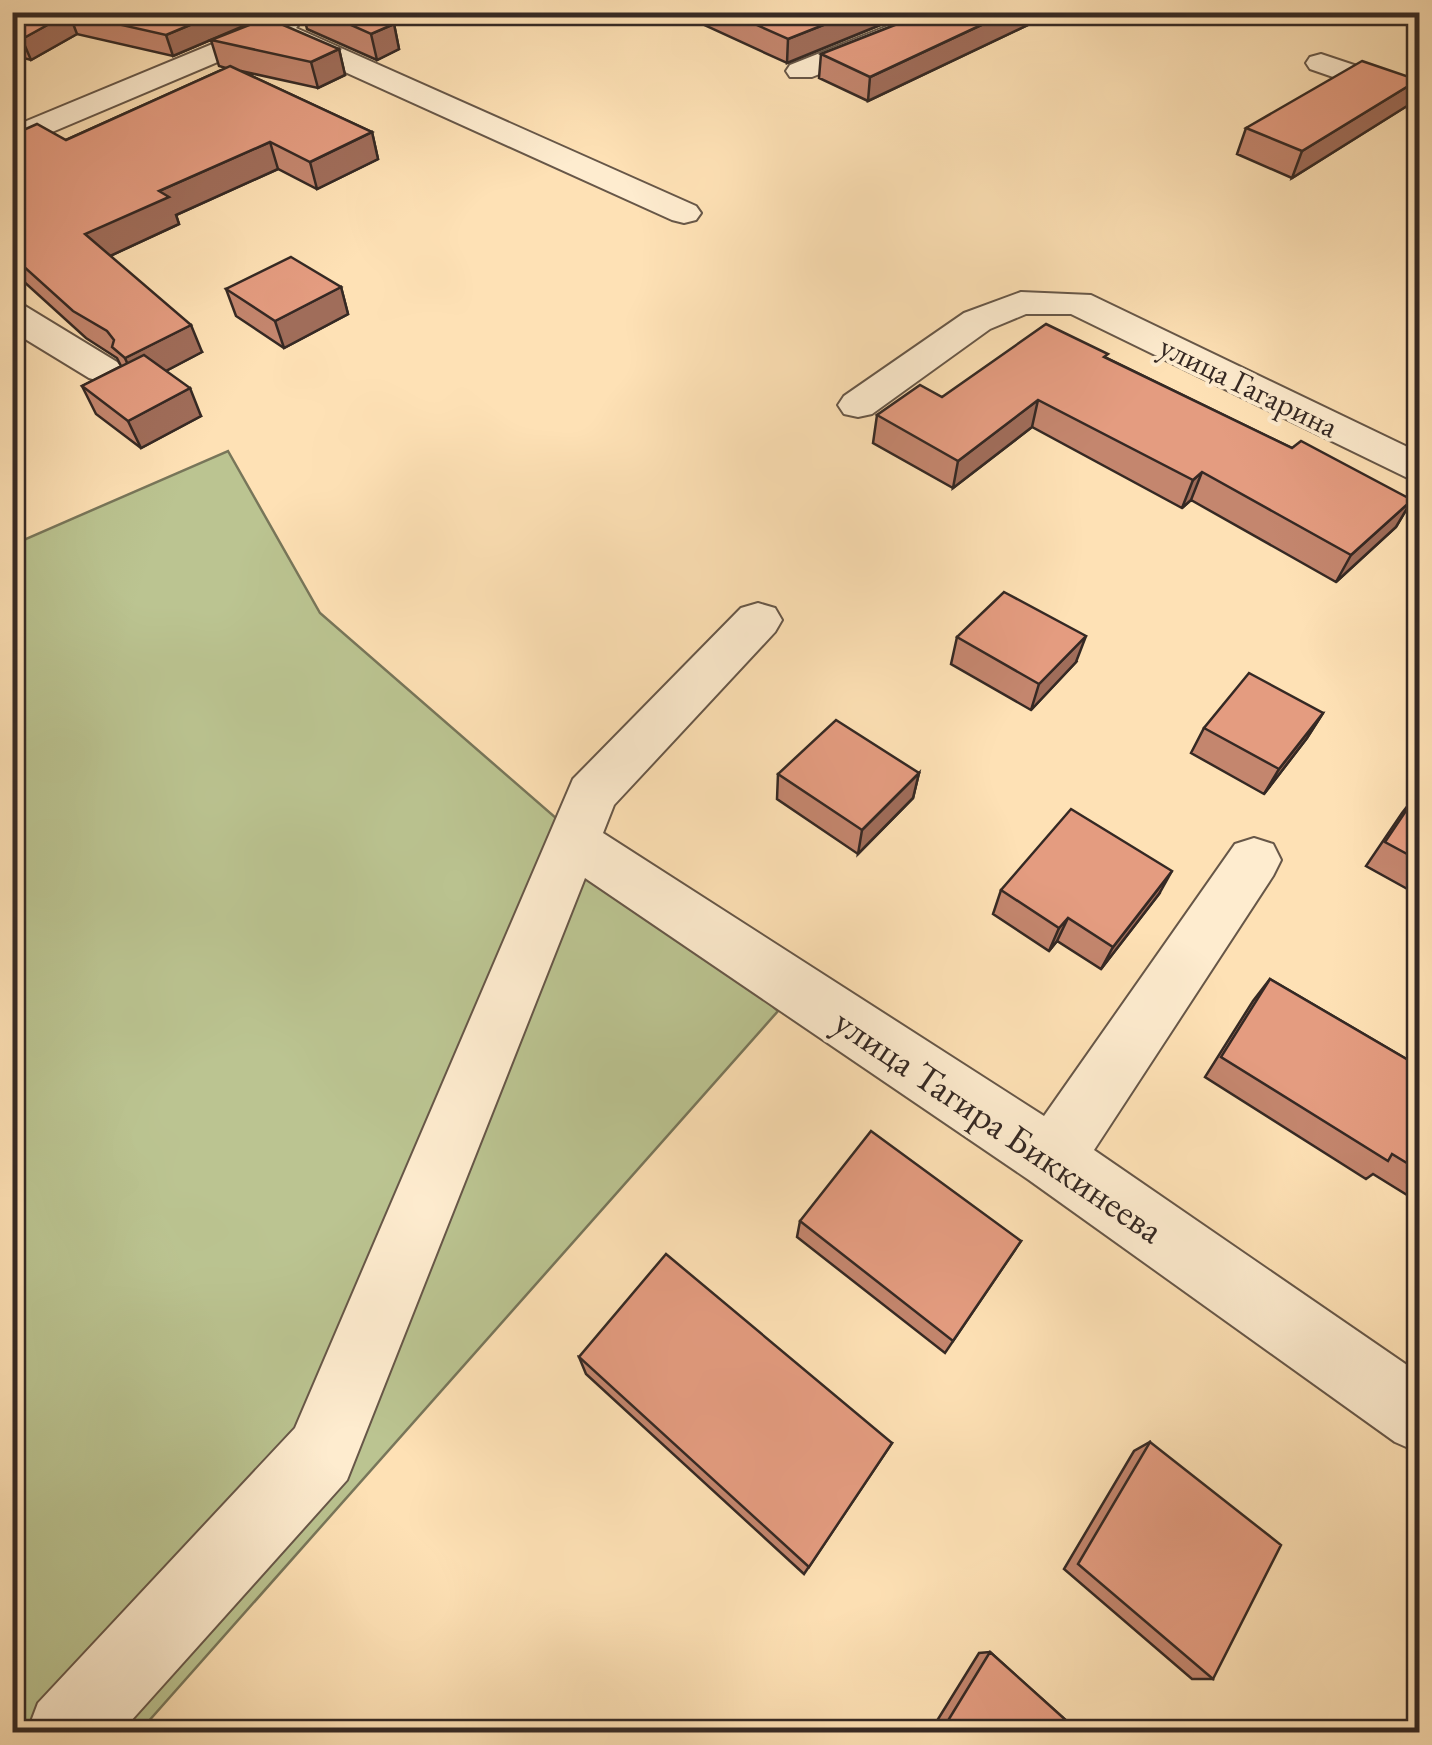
<svg xmlns="http://www.w3.org/2000/svg" width="1432" height="1745" viewBox="0 0 1432 1745" font-family="'EB Garamond',serif">
	<rect width="100%" height="100%" fill="#fee1b5"/>
	<filter id="stains"><feTurbulence type="fractalNoise" baseFrequency=".002" numOctaves="4"/><feColorMatrix values="0 0 0 0 .2 0 0 0 0 .09 0 0 0 0 .02 0 0 0 .5 -.17"/></filter>
	<radialGradient id="worn" r=".72"><stop offset=".6" stop-color="#630" stop-opacity="0"/><stop offset="1" stop-color="#630" stop-opacity=".3"/></radialGradient>
	<!-- green -->
	<path fill="#bbc491" stroke="#78765a" stroke-width="2.5" d="M228 451 320 613 778 1011 139 1732H13L12 545Z"/>
	<g fill="none" stroke-linecap="round" stroke-linejoin="round">
		<defs>
			<path id="minor" d="M923 12H964L960 18 812 77H790L786 71 790 65Z
				M285 14 295 17 300 23 296 28 696 206 701 213 696 220 684 223 672 220 272 39 12 149V127Z
				M1321 54 1420 87V107L1310 69 1306 63 1310 57Z
				M1021 292 1091 295 1420 453V484L1071 314H1026L990 329 872 414 858 417 844 414 838 405 844 396 964 313Z
				M12 303 25 306 117 362 123 370 117 378 103 382 89 378 12 331Z
				M758 603 775 608 782 620 775 632 614 805 603 833 1044 1116 1235 844 1254 838 1273 844 1281 860 1273 876 1094 1150 1420 1374V1453L1395 1442 1029 1180 585 878 347 1480 121 1732H27L38 1703 295 1428 573 779 741 608Z"/>
		</defs>
		<!-- minor casing -->
		<use href="#minor" stroke="#675748" stroke-width="4"/>
		<!-- minor -->
		<use href="#minor" fill="#feeccf" fill-rule="evenodd"/>
	</g>
	<!-- wall -->
	<path fill="#c4866e" stroke="#352924" stroke-width="2.5" d="M12 12H260L262 18 173 56 77 34 31 60 12 55Z
		M303 12H342L394 24 399 49 377 60 307 29Z
		M689 12H912L787 63 689 18Z
		M928 12H1055L868 101 819 78 821 54Z
		M211 40 339 49 345 75 318 88 241 71 372 132 378 159 317 189 278 169 176 215 179 224 110 256 202 352 166 371 201 416 141 448 96 414 82 386 121 366 117 358 86 338 21 279 17 281 12 277V135L66 140 226 68 219 66Z
		M1418 80 1407 106 1292 178 1237 154 1246 128Z
		M341 287 348 314 284 348 236 316 226 289Z
		M1107 358 1292 448 1412 500 1396 527 1336 582 1191 500 1182 508 1032 427 953 488 873 443 877 415 942 397Z
		M957 637 1076 662 1031 710 951 664Z
		M1323 713 1307 738 1264 794 1191 753 1204 728Z
		M919 773 913 798 858 854 777 799 778 774Z
		M1420 790V896L1366 866 1402 813Z
		M1001 890 1159 894 1101 969 1057 941 1049 951 993 914Z
		M1270 979 1420 1067V1203L1373 1174 1366 1179 1205 1077 1253 1001Z
		M800 1221 1021 1241 945 1353 797 1237Z
		M579 1357 892 1443 804 1574 586 1374Z
		M1150 1442 1213 1679H1192L1064 1569 1134 1451Z
		M990 1652 1079 1732H930L979 1653Z"/>
	<!-- shaded-wall -->
	<path fill="#a06d5a" stroke="#352924" stroke-width="2.5" d="M221 12H260L262 18 173 56 166 35Z
		M856 12H912L787 63 788 39Z
		M1009 12H1055L868 101 870 77Z
		M69 13 77 34 31 60 22 39Z
		M394 24 399 49 377 60 371 34Z
		M339 49 345 75 318 88 311 62Z
		M1418 80 1407 106 1292 178 1302 151Z
		M372 132 378 159 317 189 310 162Z
		M270 142 278 169 176 215 179 224 97 262 85 234 159 191Z
		M12 262 21 279 17 281 12 272Z
		M341 287 348 314 284 348 275 321Z
		M191 325 202 352 137 386 125 358Z
		M190 388 201 416 141 448 128 421Z
		M1038 400 1032 427 953 488 958 461Z
		M1202 472 1191 500 1182 508 1193 480Z
		M1412 500 1396 527 1336 582 1351 555Z
		M1086 636 1076 662 1031 710 1039 684Z
		M1323 713 1307 738 1264 794 1279 769Z
		M919 773 913 798 858 854 862 830Z
		M1172 871 1159 894 1101 969 1113 947Z
		M1068 918 1057 941 1049 951 1059 928Z"/>
	<!-- building -->
	<path fill="#e49c80" stroke="#352924" stroke-width="2.5" d="M12 12H221L166 35 69 13 22 39 12 36Z
		M322 12H342L394 24 371 34Z
		M728 12H856L788 39Z
		M928 12H1009L870 77 821 54Z
		M267 18 339 49 311 62 211 40Z
		M1362 61 1418 80 1302 151 1246 128Z
		M230 66 372 132 310 162 270 142 159 191 169 197 85 234 191 325 125 358 112 347 114 340 107 331 73 311 12 256V135L37 124 66 140Z
		M291 257 341 287 275 321 226 289Z
		M1046 324 1108 354 1104 357 1292 448 1301 441 1412 500 1351 555 1202 472 1193 480 1038 400 958 461 877 415 920 385 942 397Z
		M144 355 190 388 128 421 82 386Z
		M1004 592 1086 636 1039 684 957 637Z
		M1249 673 1323 713 1279 769 1204 728Z
		M836 720 919 773 862 830 778 774Z
		M1420 790V861L1385 842Z
		M1071 809 1172 871 1113 947 1068 918 1059 928 1001 890Z
		M1270 979 1420 1067V1171L1392 1154 1388 1161 1221 1057Z
		M871 1131 1021 1241 953 1341 800 1221Z
		M666 1254 892 1443 809 1567 579 1357Z
		M1150 1442 1281 1545 1213 1679 1078 1564Z
		M990 1652 1079 1732H941Z"/>
	<g text-anchor="middle" dominant-baseline="central" stroke-width="8" stroke-linejoin="round" paint-order="stroke">
		<!-- far-street labels -->
		<g font-size="32" fill="#352924" stroke="#feeccf">
			<text transform="translate(1249 386) rotate(26)">улица Гагарина</text>
		</g>
		<!-- street labels -->
		<g font-size="38" fill="#352924" stroke="#feeccf">
			<text transform="translate(999 1125) rotate(34)">улица Тагира Биккинеева</text>
		</g>
	</g>
	<!-- margin -->
	<rect width="1432" height="1745" fill="none" stroke="#fee1b5" stroke-width="50"/>
	<rect x="15" y="15" width="1402" height="1715" fill="none" stroke="#352924" stroke-width="5"/>
	<rect x="25" y="25" width="1382" height="1695" fill="none" stroke="#352924" stroke-width="2.5"/>
	<rect width="100%" height="100%" filter="url(#stains)"/>
	<rect width="100%" height="100%" fill="url(#worn)"/>
</svg>
